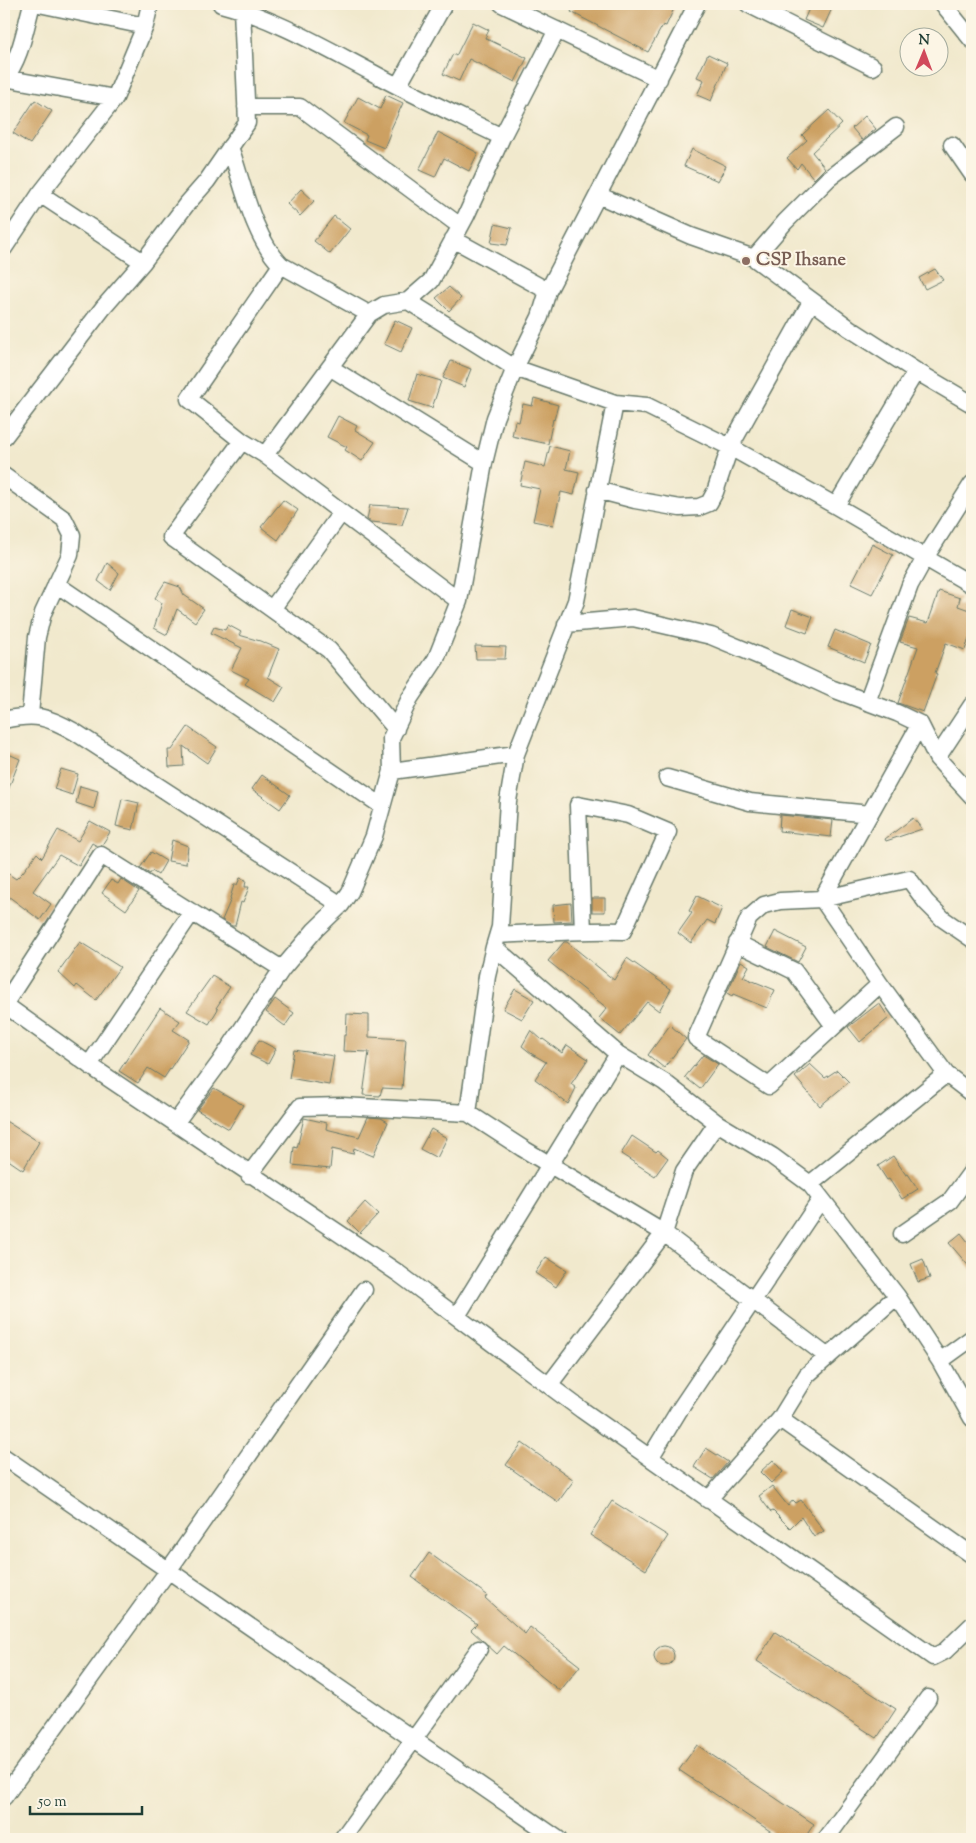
<svg xmlns="http://www.w3.org/2000/svg" width="976" height="1843" viewBox="0 0 976 1843" font-family="'Sorts Mill Goudy',serif">
	<rect width="100%" height="100%" fill="#fcf5e5"/>
	<filter id="ink" filterUnits="userSpaceOnUse"><feTurbulence type="fractalNoise" baseFrequency=".02" numOctaves="2"/><feDisplacementMap in="SourceGraphic" scale="10" xChannelSelector="R" yChannelSelector="G"/><feConvolveMatrix kernelMatrix="1 2 1 2 8 2 1 2 1" color-interpolation-filters="sRGB"/></filter>
	<filter id="wash" filterUnits="userSpaceOnUse"><feTurbulence type="fractalNoise" baseFrequency=".0096" numOctaves="4" result="noise"/><feDisplacementMap in="SourceGraphic" scale="20" xChannelSelector="R" yChannelSelector="G"/><feGaussianBlur stdDeviation="1.12" result="paint"/><feColorMatrix in="noise" values="0 0 0 0 0 0 0 0 0 0 0 0 0 0 0 0 0 1.4 0 .05"/><feComposite in="paint" operator="in"/></filter>
	<g filter="url(#wash)">
		<rect width="100%" height="100%" fill="#f1e9cd"/>
		<g id="blocks">
			<!-- building -->
			<path fill="#cca062" d="M575 4H676L666 26 663 25 648 52 571 12Z
				M811 4H834L823 28 804 20Z
				M473 22 489 30 485 38 527 58 515 82 469 59 459 81 443 74 453 54 456 56Z
				M708 54 727 63 711 101 697 95 704 80 697 77Z
				M386 95 403 103 390 131H391L384 148 365 140 367 135 344 123 358 97 380 109Z
				M35 100 52 111 30 144 13 133Z
				M829 110 842 124 812 152 825 168 814 179 801 163 797 169 787 158 807 140 802 135Z
				M865 116 876 129 862 140 852 128Z
				M438 132 478 153 469 171 444 158 435 177 419 170Z
				M692 149 726 166 718 181 684 166Z
				M301 189 314 201 300 216 287 204Z
				M334 216 350 229 330 254 314 241Z
				M495 224 512 228 507 245 491 243Z
				M935 269 943 280 925 289 919 278Z
				M449 287 461 298 449 311 436 298Z
				M395 320 412 328 401 352 384 344Z
				M451 361 471 369 464 387 443 378Z
				M417 374 441 381 432 408 409 401Z
				M534 398 558 405 554 420 553 419 548 444 512 436 515 421 519 422 523 404 532 406Z
				M338 416 357 426 355 430 375 442 362 461 345 450 347 447 327 437Z
				M550 446 570 451 566 469 579 472 574 495 561 492 553 525 533 521 540 489 520 485 525 462 545 467Z
				M283 500 298 510 278 540 261 527Z
				M370 505 408 507 402 525 371 522 367 519Z
				M872 544 893 555 872 594 851 584Z
				M107 563 119 573 110 590 98 581Z
				M165 582 180 587 184 595 204 609 195 622 177 609 167 635 154 628 162 603 155 598Z
				M939 591 960 598 958 606 972 611V630L965 650 946 643 935 673 937 674 923 712 898 703 918 647 900 642 909 618 928 623Z
				M792 609 813 617 807 633 786 625Z
				M228 625 241 632 239 635 260 641 279 649 268 677 284 687 275 702 245 684 249 679 231 670 242 648 211 633 214 627 225 630Z
				M835 630 871 645 864 662 828 647Z
				M475 646 506 647 505 659H476Z
				M188 727 217 747 207 763 183 746 184 766 169 767 168 750H172Z
				M4 752 20 759 5 798 4 797Z
				M61 769 78 774 72 795 54 789Z
				M262 775 290 795 280 809 252 789Z
				M80 786 98 791 94 809 76 803Z
				M122 799 139 803 133 830 116 826Z
				M780 815 833 820 831 837 779 831Z
				M913 818 922 829 886 841 885 839Z
				M90 821 110 832 102 845 97 846 92 843 79 866 59 855 33 891 51 904 40 920 4 893V871L16 879 23 872 37 853 42 858 58 830 78 841Z
				M172 840 188 846 186 864 168 861Z
				M151 852 166 861 158 875 152 871 150 874 140 868Z
				M240 878 246 880 245 887H249L243 903 241 902 235 926H232L222 920 231 899 230 898 234 885H237Z
				M121 879 139 891 126 910 102 893 111 880 118 884Z
				M697 896 722 908 715 924 707 920 691 943 678 933 692 913 689 911Z
				M592 898H605V912H592Z
				M571 903 572 921 554 922 553 905Z
				M775 931 806 947 798 962 767 947Z
				M80 942 120 967 96 1000 77 985 75 988 58 972Z
				M564 942H567L614 980 627 958 671 989 659 1011 647 1002 620 1035 599 1018 607 1008 548 961Z
				M741 961 749 966 743 977 775 990 767 1008 733 994 732 996 727 993Z
				M212 976 230 987 216 1008 218 1009 209 1024 187 1011Z
				M515 989 534 1000 522 1019 503 1009Z
				M275 999 294 1013 285 1026 266 1012Z
				M879 1003 889 1018 860 1042 848 1027Z
				M160 1008 180 1021 173 1030 189 1040 164 1078 148 1068 138 1083 119 1071Z
				M347 1014 369 1015V1037L406 1039 402 1089 382 1088 380 1096 363 1095 369 1052 343 1051 344 1035H346Z
				M670 1025 686 1039 664 1068 648 1055Z
				M531 1030 542 1040 543 1039 562 1053 567 1045 588 1059 571 1084 576 1088 568 1104 535 1079 546 1062 532 1054 522 1046Z
				M259 1040 276 1049 268 1064 250 1055Z
				M294 1050 334 1056 329 1085 289 1078Z
				M703 1055 718 1064 700 1089 685 1077Z
				M810 1064 825 1078 837 1070 849 1082 820 1106 795 1077Z
				M214 1088 243 1105 229 1129 197 1110Z
				M368 1117 381 1118 388 1122 373 1156 354 1148 353 1154 332 1149 330 1169 292 1165 294 1147 297 1148 304 1118 327 1123 326 1129 359 1137Z
				M4 1120 39 1142 23 1170 4 1157Z
				M431 1129 447 1138 437 1158 420 1149Z
				M632 1136 656 1152 658 1150 668 1158 655 1176 621 1154Z
				M893 1156 906 1175 908 1174 918 1189 902 1199 889 1179 887 1180 878 1166Z
				M365 1202 378 1214 360 1233 348 1221Z
				M961 1233 972 1247V1270L949 1243Z
				M546 1257 567 1270 556 1287 535 1273Z
				M923 1259 930 1278 918 1282 911 1264Z
				M522 1443 574 1480 558 1502 506 1465Z
				M706 1448 728 1462 713 1479 694 1467Z
				M773 1460 783 1472 771 1483 760 1472Z
				M772 1486 788 1506 793 1500 796 1503 801 1500 824 1531 814 1537 801 1517 790 1528 773 1511 771 1512 759 1496Z
				M612 1501 668 1536 646 1570 590 1535Z
				M429 1553 487 1595 485 1598 525 1634 530 1627 580 1666 560 1691 504 1646 497 1654 471 1630 477 1624 412 1577Z
				M775 1632 896 1709 877 1738 757 1661Z
				M654 1656a10 10 0 1 1 20 0a10 10 0 1 1-20 0Z
				M697 1745 814 1824 804 1839H782L679 1770Z"/>
		</g>
	</g>
	<g filter="url(#ink)">
		<use href="#blocks" fill-opacity="0" stroke="#68796a" stroke-width="1"/>
		<g fill="none" stroke-linecap="round" stroke-linejoin="round">
			<defs>
				<path id="minor" d="M39 4 145 26
					M221 4C274 18 325 48 373 73 415 96 459 116 502 137
					M502 4 659 79
					M748 4 873 67
					M943 4 972 40
					M4 78 115 98
					M4 79C21 59 25 28 32 4
					M398 86 444 4
					M246 107H300L460 226
					M952 145 972 174
					M230 147C243 184 253 237 281 265L369 314
					M40 194 143 262
					M598 195 691 236 754 258 849 328 916 371 972 404
					M453 239 548 291
					M4 248 40 194 115 98 145 26 150 4
					M754 258 785 222 828 179 896 127
					M281 265 189 399 242 441 265 455 459 601
					M408 301 515 368 615 403 647 406 730 447 836 506 972 585
					M331 368 484 463
					M615 403 576 601 516 754 508 801 500 927 494 947 618 1054 664 1082 717 1123 772 1156 810 1184 897 1296 940 1361 972 1418
					M4 437 103 308 143 262 186 205 207 181 247 123 242 9
					M242 441 171 537 329 650 396 729
					M265 455 369 314 384 305 408 301 431 281 466 216 502 137 557 30
					M4 476 64 519 72 535 70 555 43 613 37 637 30 715
					M597 490 635 500 680 508 699 507 709 503 715 492 730 447 811 302
					M836 506 916 371
					M56 584 382 806
					M272 609 341 513
					M566 624 633 618 711 636 790 669 833 689 897 713 920 724 937 758 972 796
					M867 702 910 585 925 558 972 484
					M4 720C35 713 47 716 75 732L341 905
					M937 758 972 705
					M392 771 516 754
					M667 778 750 802 870 814
					M822 899 880 984 946 1074 972 1094
					M822 899 920 724
					M498 935C539 933 581 930 623 931L668 832 628 815 578 805 583 931
					M737 943 794 971 834 1026
					M880 984 769 1086 696 1038 749 918 764 905 780 901 822 899 909 879 926 902 943 919 972 939
					M4 1004 89 1065 398 1273 582 1410 933 1657 945 1651 972 1625
					M4 1005 101 855 282 969
					M89 1065 192 912
					M468 1113 487 976 494 947
					M176 1122 220 1062 282 969 315 930 341 905 350 892 374 836 392 771 391 738 410 698 436 659 459 601 484 463 495 418 515 368 540 317 548 291 697 4
					M249 1175 300 1107 342 1106 468 1113 522 1148 664 1233 828 1357
					M810 1184 946 1074
					M902 1234 950 1201 972 1171
					M457 1316 618 1054
					M940 1361 972 1338
					M549 1385 664 1233 684 1171 717 1123
					M780 1419 972 1555
					M4 1457 558 1839
					M650 1458 678 1412 821 1199
					M708 1500 780 1419 807 1375 897 1296
					M4 1797 168 1571 364 1290
					M342 1839 479 1649
					M826 1839 928 1698"/>
			</defs>
			<!-- minor casing -->
			<use href="#minor" stroke="#68796a" stroke-width="19"/>
			<!-- minor -->
			<use href="#minor" stroke="#fff" stroke-width="16"/>
		</g>
	</g>
	<!-- markers -->
	<circle fill="#8d6e63" stroke="#fcf5e5" stroke-width="2" cx="746" cy="261" r="5"/>
	<g text-anchor="middle" dominant-baseline="central" stroke-width="4" stroke-linejoin="round" paint-order="stroke">
		<!-- education labels -->
		<g font-size="18" font-weight="bold" fill="#785e54" stroke="#fcf5e5" text-anchor="start">
			<text x="756" y="261">CSP Ihsane</text>
		</g>
	</g>
	<!-- margin -->
	<rect width="976" height="1843" fill="none" stroke="#fcf5e5" stroke-width="20"/>
	<!-- north arrow -->
	<g transform="translate(924 52) rotate(1)"><circle r="24" fill="#fcf5e5" stroke="#a4ab9e"/>
	<path d="M0-4L9 19L0 12L-9 19Z" fill="#d1495b"/>
	<text y="-8" font-size="14" font-weight="bold" text-anchor="middle" fill="#1f3d34">N</text>
	</g>
	<!-- scale -->
	<path d="M30 1806v8h112v-8" fill="none" stroke="#1f3d34" stroke-width="2.5"/>
	<text x="38" y="1806" font-size="15" fill="#1f3d34" stroke="#fcf5e5" stroke-width="4" paint-order="stroke">50 m</text>
</svg>
